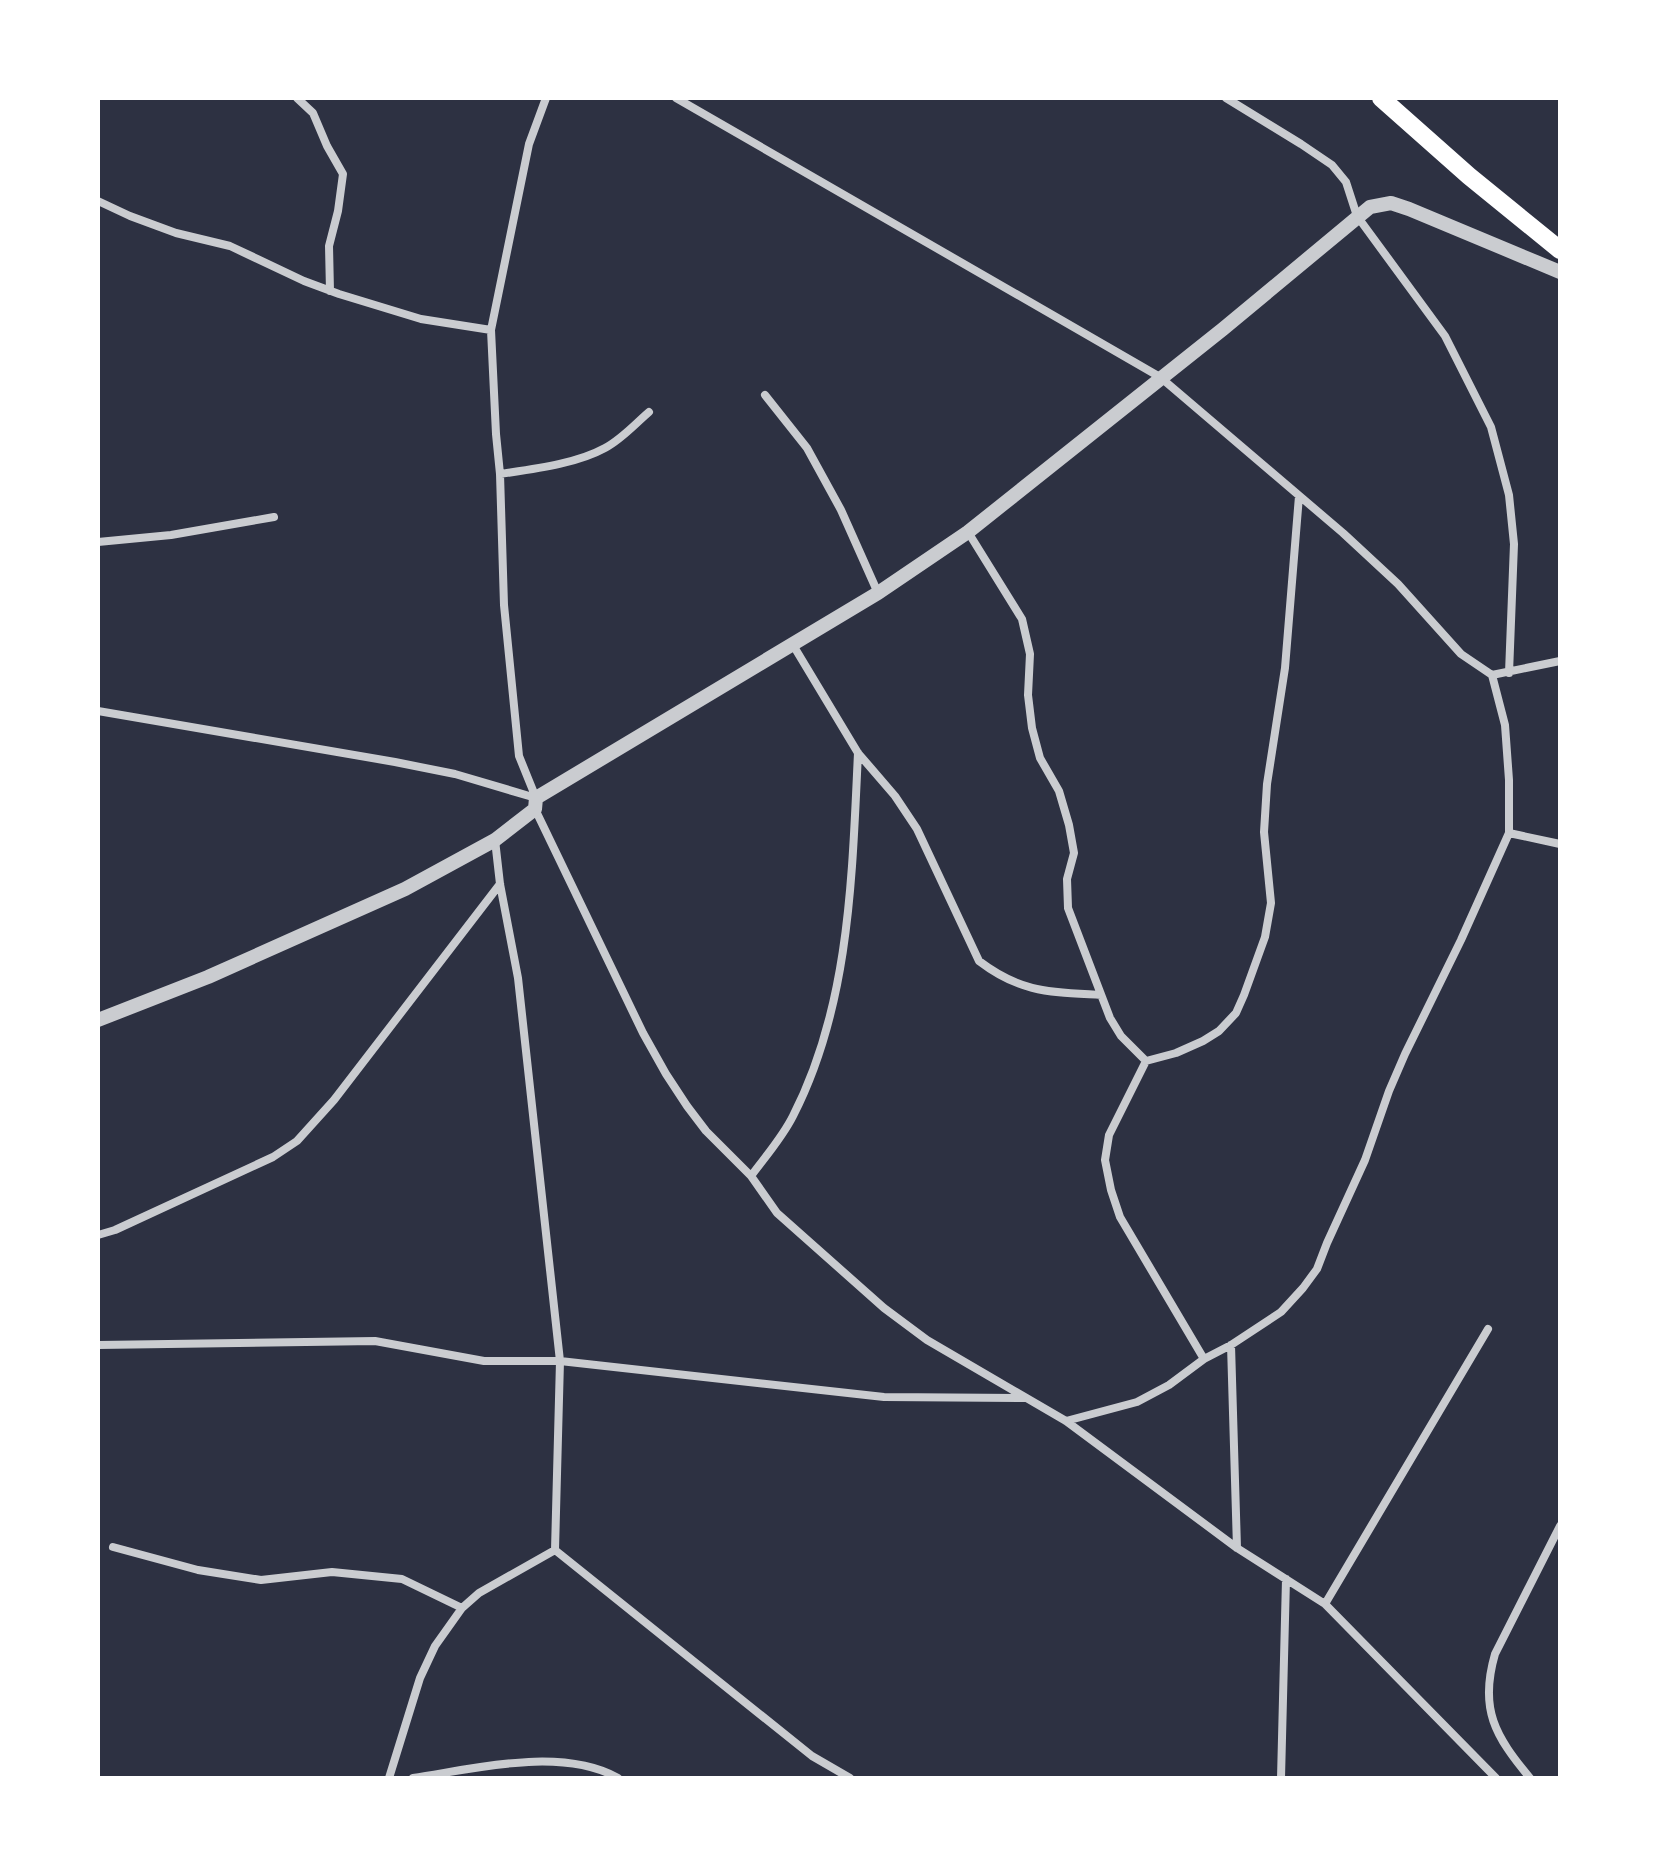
<svg xmlns="http://www.w3.org/2000/svg" width="1658" height="1876" viewBox="0 0 1658 1876" font-family="'Alegreya Sans',sans-serif">
	<rect width="100%" height="100%" fill="#2d3142"/>
	<g fill="none" stroke-linecap="round" stroke-linejoin="round">
		<!-- minor -->
		<path stroke="#caccd0" stroke-width="8" d="M297 98 313 113 327 146 343 174 338 211 329 246 330 291
			M676 98 1160 377 1343 533 1398 584 1461 654 1492 675
			M1226 98 1301 144 1332 165 1346 182 1357 216 1445 336 1491 427 1509 495 1514 544 1509 673
			M98 201 130 216 176 233 230 246 304 281 339 294 421 319 491 330
			M765 395 807 448 841 510 878 593
			M500 474C533 469 576 464 605 448 622 439 635 424 649 412
			M968 532 1022 619 1030 654 1028 695 1032 728 1040 758 1059 791 1069 825 1074 853 1067 879 1068 908 1110 1018 1121 1036 1146 1061
			M98 542 171 535 274 517
			M793 645 858 753 895 796 917 829 979 961C1021 993 1050 992 1101 995
			M98 711 395 762 455 774 536 798
			M536 798 519 756 504 605 500 474 496 434 491 330 529 144 546 98
			M535 809 643 1033 666 1074 687 1106 706 1131 751 1176 777 1213 884 1308 927 1340 1066 1421 1237 1548 1325 1604 1496 1778
			M1509 833 1560 844
			M495 840 500 884 518 978 560 1361 555 1550
			M751 1176C765 1157 782 1138 793 1116 850 1005 852 876 858 753
			M98 1235 115 1230 273 1157 297 1141 334 1100 500 884
			M98 1345 375 1341 484 1361H560L884 1397 1025 1398
			M1231 1345 1237 1548
			M1204 1359 1120 1217 1111 1190 1105 1160 1109 1135 1146 1061 1176 1053 1203 1041 1219 1031 1236 1013 1244 995 1265 937 1271 903 1264 832 1267 784 1285 668 1299 496
			M1066 1421 1137 1402 1169 1385 1204 1359 1231 1345 1281 1312 1303 1288 1317 1269 1327 1243 1365 1160 1389 1091 1405 1054 1461 940 1509 833V780L1505 725 1492 675 1560 661
			M113 1547 198 1570 261 1580 332 1572 402 1579 462 1608
			M555 1550 812 1756 850 1778
			M1325 1604 1488 1329
			M389 1778 420 1678 435 1646 462 1608 479 1593 555 1550
			M413 1778C474 1769 561 1746 618 1778
			M1281 1778 1286 1579
			M1530 1778C1495 1736 1479 1709 1495 1654L1560 1526"/>
		<!-- tertiary -->
		<path stroke="#caccd0" stroke-width="14" d="M98 1020 208 977 405 889 495 840 535 809 536 798 878 593 968 532 1223 329 1370 207 1391 203 1409 209 1560 272"/>
		<!-- primary -->
		<path stroke="#fff" stroke-width="18" d="M1381 98 1469 176 1560 250"/>
	</g>
	<!-- border -->
	<rect width="1658" height="1876" fill="none" stroke="#ffffff" stroke-width="200"/>
</svg>
